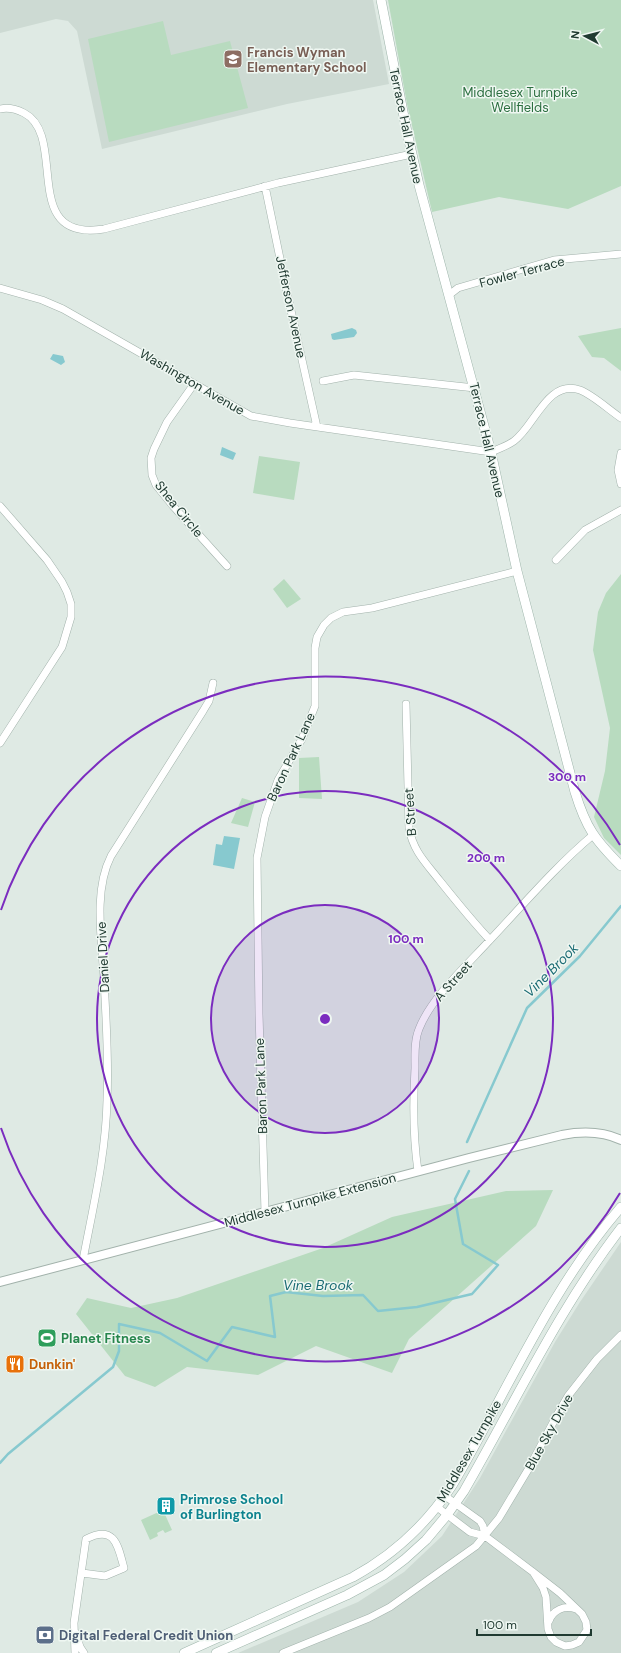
<svg xmlns="http://www.w3.org/2000/svg" width="621" height="1653" viewBox="0 0 621 1653" font-family="'DM Sans',sans-serif">
	<rect width="100%" height="100%" fill="#dfeae4"/>
	<!-- built -->
	<path fill="#cddad3" d="M0 0H373L389 84 287 104 102 149 77 31 68 21 56 19 0 33Z
		M621 1242V1653H238L358 1602 404 1572 442 1536 480 1478 555 1342 580 1302Z"/>
	<!-- green -->
	<path fill="#b8dbbf" d="M388 0H621V186L568 209 499 197 432 212 407 104Z
		M163 21 171 55 230 41 248 108 109 142 88 39Z
		M621 328V371L604 358 592 357 578 336Z
		M259 456 300 462 294 500 253 493Z
		M621 574V855L604 838 594 817 605 771 610 728 593 650 598 612 606 593Z
		M284 579 301 599 287 608 273 589Z
		M319 757 322 799 299 798V758Z
		M242 798 255 802 248 827 231 823Z
		M553 1190 536 1226 409 1339 392 1373 316 1346 258 1375 187 1367 155 1387 125 1376 76 1314 87 1298 131 1308 177 1298 323 1248 392 1217 506 1191Z
		M163 1510 172 1530 165 1533 163 1530 157 1533 158 1536 150 1540 141 1520Z"/>
	<!-- water -->
	<path fill="#87c9cf" d="M352 328 356 330 357 333 354 337 334 340 332 339 331 334Z
		M53 354 63 356 65 362 61 365 50 359Z
		M222 447 236 453 233 460 220 455Z
		M224 836 240 838 234 869 213 865 216 844 222 845Z"/>
	<g fill="none" stroke-linecap="round" stroke-linejoin="round">
		<!-- stream -->
		<path stroke="#87c9cf" stroke-width="2.5" d="M467 1142 527 1008 580 956 621 906
			M0 1463 8 1454 113 1367 119 1351V1324L160 1333 207 1361 232 1327 275 1337 270 1296 286 1292 323 1296 363 1295 378 1311 417 1307 472 1294 498 1265 463 1244 455 1199 469 1171"/>
		<defs>
			<path id="minor" d="M0 109C9 107 16 109 24 113 69 136 18 243 104 229L278 183 412 154
				M265 186 288 297 317 427
				M0 288 42 300 63 309 251 416 290 423 491 452C498 449 507 446 514 441 535 426 547 379 580 390 593 395 609 410 621 418
				M449 295 458 288 554 260 621 254
				M323 381 354 375 475 388
				M194 384 167 422 154 449 151 458 152 475 156 485 173 506 227 566
				M621 453 618 470 621 484
				M0 506 47 560 62 582 67 592 71 604V617L62 647 0 743
				M556 560 585 530 621 510
				M406 704 409 828C413 851 426 863 440 881 456 901 472 921 490 940
				M418 1171C413 1137 413 1102 415 1068 415 1055 414 1041 419 1029 431 998 466 966 489 941 523 905 555 867 593 835
				M265 1212 259 1014 257 858 265 817 278 780 302 739 315 706V648L317 637 324 625 331 618 343 612 372 608 517 571
				M83 1260C93 1207 106 1154 107 1100 109 1060 106 1019 104 979 102 941 93 891 111 856L203 711 209 701 213 683
				M445 1496 480 1521 483 1526 485 1536
				M437 1507 470 1532 485 1536 533 1572 560 1593 582 1614 586 1622 587 1630 579 1642 572 1645 565 1646 556 1642 551 1637 548 1629 546 1597 543 1588 533 1572
				M549 1621C553 1610 564 1605 576 1609
				M76 1633 80 1647 84 1653
				M75 1653 74 1623 86 1539C115 1524 118 1546 124 1568L105 1576 82 1573
				M283 1653 369 1618 390 1607 476 1546 499 1518 529 1468 557 1415 568 1396 597 1359 621 1335"/>
			<path id="tertiary" d="M0 1282 469 1158 562 1135C583 1131 602 1131 621 1140"/>
			<path id="secondary" d="M381 0 407 132 419 185 491 452 517 571 575 792C586 828 595 840 621 866
				M184 1653 353 1577C395 1554 427 1524 453 1484 507 1392 550 1289 621 1207
				M216 1653 347 1595 384 1575 405 1559 426 1540 447 1515 464 1491C515 1403 558 1310 621 1228"/>
		</defs>
		<!-- minor casing -->
		<use href="#minor" stroke="#a2b2ab" stroke-width="8"/>
		<!-- tertiary casing -->
		<use href="#tertiary" stroke="#a2b2ab" stroke-width="10"/>
		<!-- secondary casing -->
		<use href="#secondary" stroke="#9eb5ab" stroke-width="10"/>
		<!-- minor -->
		<use href="#minor" stroke="#fff" stroke-width="7"/>
		<!-- tertiary -->
		<use href="#tertiary" stroke="#fff" stroke-width="8"/>
		<!-- secondary -->
		<use href="#secondary" stroke="#fff" stroke-width="9"/>
	</g>
	<!-- distance rings -->
	<circle cx="325" cy="1019" r="114" fill="#7b2cbf" fill-opacity=".12"/>
	<g fill="none" stroke="#7b2cbf" stroke-width="2">
		<circle cx="325" cy="1019" r="114"/>
		<circle cx="325" cy="1019" r="228"/>
		<path d="M620 1193A342 342 0 0 1 1 1128M1 910A342 342 0 0 1 620 845"/>
	</g>
	<!-- icons -->
	<defs>
		<symbol id="school-square" viewBox="-11 -11 22 22"><rect x="-9" y="-9" width="18" height="18" rx="4" fill="#8d6e63" stroke="#eff7f2"/><path d="M0-5L7-2L0 1L-7-2ZM-4 1L0 2.5L4 1V4Q0 6-4 4Z" fill="#fff"/></symbol>
		<symbol id="stadium-square" viewBox="-11 -11 22 22"><rect x="-9" y="-9" width="18" height="18" rx="4" fill="#2e9e5b" stroke="#eff7f2"/><path d="M0-5a6.5 5 0 1 0 0 10a6.5 5 0 1 0 0-10ZM-3.5-1.8h7v3.6h-7Z" fill="#fff"/></symbol>
		<symbol id="restaurant-square" viewBox="-11 -11 22 22"><rect x="-9" y="-9" width="18" height="18" rx="4" fill="#e8710a" stroke="#eff7f2"/><path d="M-5-6h1v4h1v-4h1v4h1v-4h1v5L-1.5 .5V6h-2V.5L-5-1ZM5-6V6H3V1.5H1.5Q1.5-4 5-6Z" fill="#fff"/></symbol>
		<symbol id="building-square" viewBox="-11 -11 22 22"><rect x="-9" y="-9" width="18" height="18" rx="4" fill="#0f9aa8" stroke="#eff7f2"/><path d="M-4-6H4V6H1V3H-1V6H-4ZM-2.5-4.3h1.7v1.8h-1.7ZM.8-4.3h1.7v1.8H.8ZM-2.5-1h1.7V.8h-1.7ZM.8-1h1.7V.8H.8Z" fill="#fff"/></symbol>
		<symbol id="bank-square" viewBox="-11 -11 22 22"><rect x="-9" y="-9" width="18" height="18" rx="4" fill="#5c6f8a" stroke="#eff7f2"/><path d="M-6-4H6V4H-6ZM0-2.3a2.3 2.3 0 1 0 0 4.6a2.3 2.3 0 1 0 0-4.6Z" fill="#fff"/></symbol>
	</defs>
	<g fill-rule="evenodd">
		<use href="#school-square" x="222" y="48" width="22" height="22"/>
		<use href="#stadium-square" x="36" y="1327" width="22" height="22"/>
		<use href="#restaurant-square" x="4" y="1353" width="22" height="22"/>
		<use href="#building-square" x="155" y="1495" width="22" height="22"/>
		<use href="#bank-square" x="34" y="1624" width="22" height="22"/>
	</g>
	<g text-anchor="middle" dominant-baseline="central" stroke-width="3" stroke-linejoin="round" paint-order="stroke">
		<!-- education labels -->
		<g font-size="13" font-weight="bold" fill="#785e54" stroke="#eff7f2" text-anchor="start">
			<text x="247" y="52">Francis Wyman<tspan x="247" dy="15">Elementary School</tspan></text>
		</g>
		<!-- park labels -->
		<g font-size="13" fill="#2c6f40" stroke="#eff7f2">
			<text x="520" y="92">Middlesex Turnpike<tspan x="520" dy="15">Wellfields</tspan></text>
		</g>
		<!-- street labels -->
		<g font-size="13" fill="#203a31" stroke="#eff7f2">
			<text transform="translate(406 126) rotate(78)">Terrace Hall Avenue</text>
			<text transform="translate(522 272) rotate(-15)">Fowler Terrace</text>
			<text transform="translate(291 307) rotate(78)">Jefferson Avenue</text>
			<text transform="translate(192 382) rotate(30)">Washington Avenue</text>
			<text transform="translate(487 440) rotate(77)">Terrace Hall Avenue</text>
			<text transform="translate(179 509) rotate(51)">Shea Circle</text>
			<text transform="translate(291 757) rotate(-65)">Baron Park Lane</text>
			<text transform="translate(410 812) rotate(-94)">B Street</text>
			<text transform="translate(103 957) rotate(-93)">Daniel Drive</text>
			<text transform="translate(453 981) rotate(-48)">A Street</text>
			<text transform="translate(261 1086) rotate(-92)">Baron Park Lane</text>
			<text transform="translate(310 1200) rotate(-15)">Middlesex Turnpike Extension</text>
			<text transform="translate(549 1432) rotate(-61)">Blue Sky Drive</text>
			<text transform="translate(469 1451) rotate(-60)">Middlesex Turnpike</text>
		</g>
		<!-- leisure labels -->
		<g font-size="13" font-weight="bold" fill="#27864d" stroke="#eff7f2" text-anchor="start">
			<text x="61" y="1338">Planet Fitness</text>
		</g>
		<!-- food labels -->
		<g font-size="13" font-weight="bold" fill="#c56008" stroke="#eff7f2" text-anchor="start">
			<text x="29" y="1364">Dunkin'</text>
		</g>
		<!-- culture labels -->
		<g font-size="13" font-weight="bold" fill="#0d838f" stroke="#eff7f2" text-anchor="start">
			<text x="180" y="1499">Primrose School<tspan x="180" dy="15">of Burlington</tspan></text>
		</g>
		<!-- service labels -->
		<g font-size="13" font-weight="bold" fill="#4e5e75" stroke="#eff7f2" text-anchor="start">
			<text x="59" y="1635">Digital Federal Credit Union</text>
		</g>
		<!-- water labels -->
		<g font-size="14" font-style="italic" fill="#1c6c74" stroke="#eff7f2">
			<text transform="translate(551 970) rotate(-45)">Vine Brook</text>
			<text x="318" y="1285">Vine Brook</text>
		</g>
	</g>
	<circle cx="325" cy="1019" r="6" fill="#7b2cbf" stroke="#eff7f2" stroke-width="2"/>
	<g font-size="12" text-anchor="middle" font-weight="bold" fill="#7b2cbf" stroke="#eff7f2" stroke-width="3" stroke-linejoin="round" paint-order="stroke">
		<text x="567" y="781">300 m</text>
		<text x="486" y="862">200 m</text>
		<text x="406" y="943">100 m</text>
	</g>
	<!-- north arrow -->
	<g transform="translate(585 36) rotate(277)" stroke="#eff7f2" stroke-width="3" paint-order="stroke">
	<path d="M0-3L7 15L0 10L-7 15Z" fill="#203a31"/>
	<text y="-6" font-size="11" font-weight="bold" text-anchor="middle" fill="#203a31">N</text>
	</g>
	<!-- scale -->
	<path d="M477 1629v6h114v-6" fill="none" stroke="#203a31" stroke-width="2"/>
	<text x="483" y="1629" font-size="12" fill="#203a31" stroke="#eff7f2" stroke-width="3" paint-order="stroke">100 m</text>
</svg>
